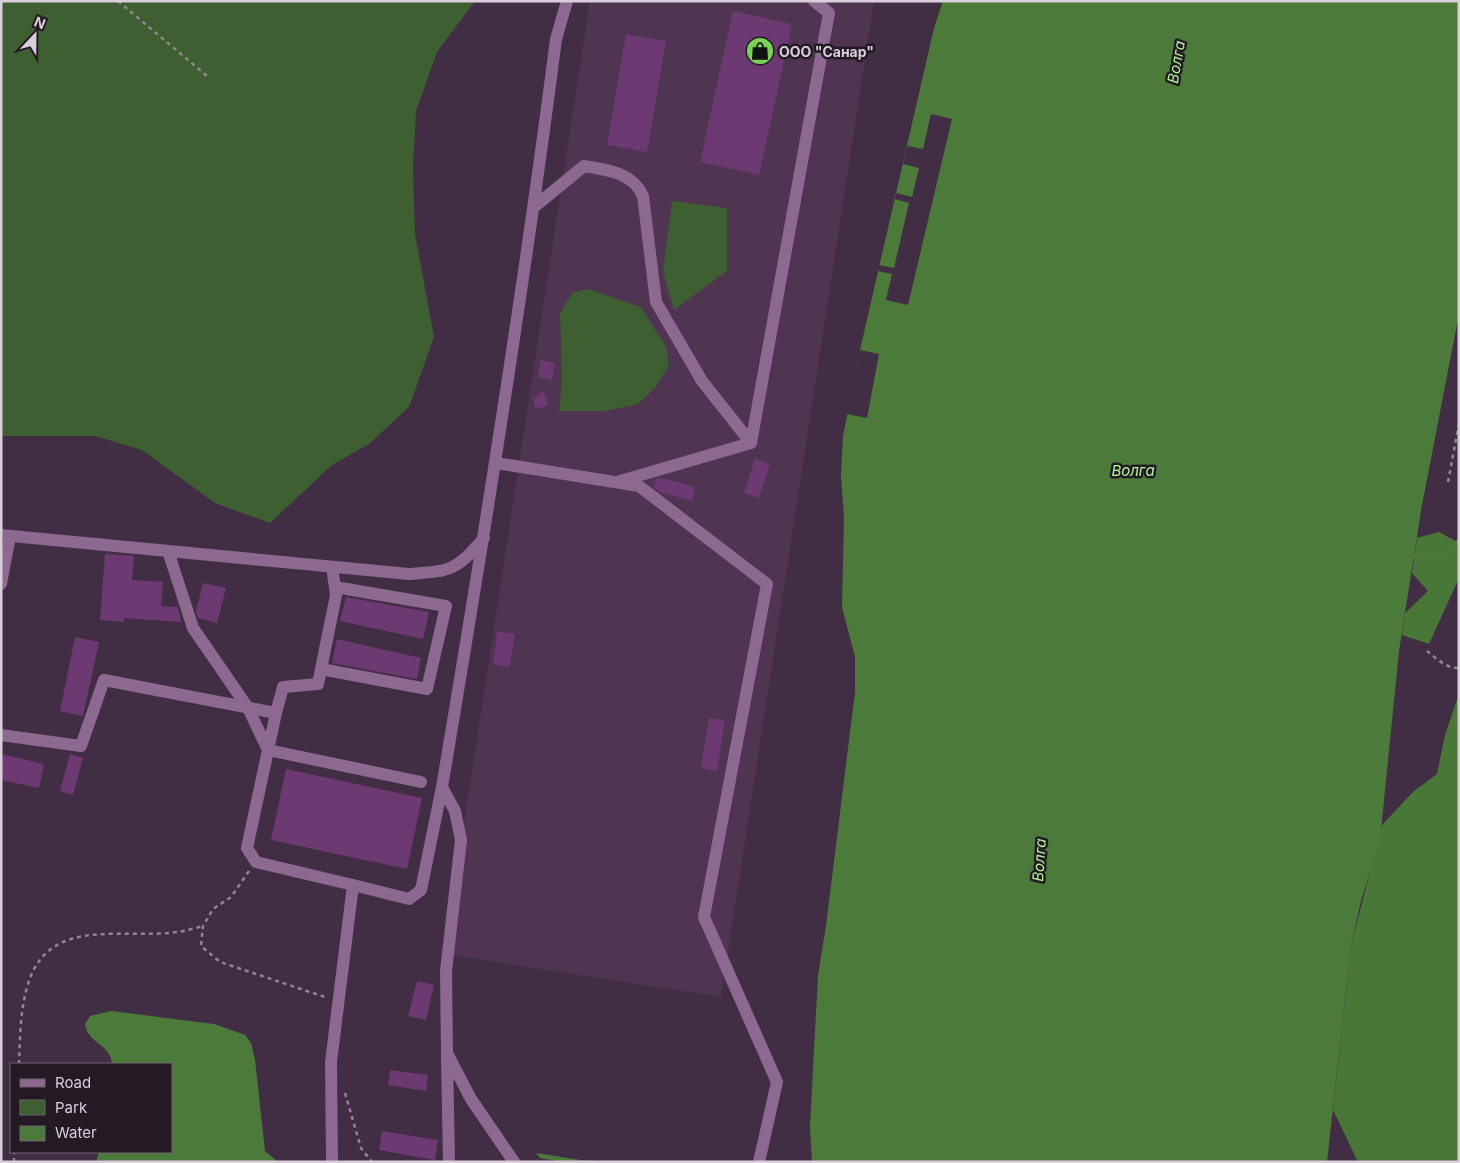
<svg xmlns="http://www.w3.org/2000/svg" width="1460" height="1163" viewBox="0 0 1460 1163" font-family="Inter,sans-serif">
	<rect width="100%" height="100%" fill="#422e44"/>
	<!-- built -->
	<path fill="#4f3552" d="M590 1H874L721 997 444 954Z"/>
	<!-- green -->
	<path fill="#3d5f31" d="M1 1H475L437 52 416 111 413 168 415 234 434 337 409 407 369 444 332 465 270 523 215 503 142 450 95 436H1Z
		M672 201 727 208V271L674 310 663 272Z
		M588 289 641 307 666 347 669 365 655 388 638 404 606 411H559L562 381 560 313 572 293Z"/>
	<!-- forest -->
	<path fill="#497737" d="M1439 532 1459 543V578L1429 644 1402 635 1405 613 1428 591 1412 573 1417 538Z
		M1459 694V1162H1358L1333 1110 1351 946 1382 825 1414 791 1437 774 1445 735Z"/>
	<!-- water -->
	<path fill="#4c7a3a" d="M943 1H1459V314L1422 505 1399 651 1380 840 1361 901 1351 946 1327 1162H812L810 1126 818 975 826 926 855 692V657L842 607 844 517 841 476 843 436 860 350 934 28Z
		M111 1011 214 1024 245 1035 251 1043 255 1060 265 1151 278 1162H96L99 1152H171V1064H112C111 1044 87 1043 85 1024L90 1016Z
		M536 1153 580 1160 615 1162H563L540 1158Z"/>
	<!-- pier -->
	<path fill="#422e44" d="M931 114 952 119 908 305 886 300 892 274 878 271 879 265 894 268 909 203 895 199 896 193 912 197 919 168 903 164 907 146 923 149Z
		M860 350 879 354 867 418 847 414Z"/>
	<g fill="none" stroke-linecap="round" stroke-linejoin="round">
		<!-- stream -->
		<path stroke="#4c7a3a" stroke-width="4" d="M1410 557 1446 554 1459 540"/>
	</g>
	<!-- building -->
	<path fill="#6c3972" d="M733 11 792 24 759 175 700 162Z
		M626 34 666 41 647 152 607 145Z
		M541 360 555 363 552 380 538 377Z
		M543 391 548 403 546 406 539 408 535 407 533 399Z
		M755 459 770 464 759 498 744 493Z
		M661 478 695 487 692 501 660 492 654 487 656 479Z
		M105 554 134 556 132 580 163 582 161 606 178 607 181 622 124 618V622L100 620Z
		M203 583 226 588 217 623 198 618 196 612Z
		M346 597 429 612 423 639 340 621Z
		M497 631 515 634 510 667 493 664Z
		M75 637 99 642 83 716 60 711Z
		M337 639 421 658 417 679 332 663Z
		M709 718 725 720 717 771 701 768Z
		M1 754 44 764 39 788 1 780Z
		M70 754 83 758 73 795 60 791Z
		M286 769 422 798 407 869 271 840Z
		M417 981 434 985 426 1020 408 1016Z
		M390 1070 428 1075 426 1091 388 1085Z
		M382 1131 438 1140 435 1160 379 1150Z"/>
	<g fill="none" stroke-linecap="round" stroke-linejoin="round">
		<!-- path -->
		<path stroke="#948496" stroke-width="2.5" stroke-dasharray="4 4" stroke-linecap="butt" d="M118 1 207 76
			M1448 482 1459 424
			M1427 651C1436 658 1447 669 1459 668
			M249 871 231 897 213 909 203 926 201 946 220 962 328 998
			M19 1064C20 1038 20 1010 28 984 49 915 123 940 177 932 186 931 195 928 203 926
			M345 1093 361 1148 372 1162
			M14 1162V1152"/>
		<!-- minor -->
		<path stroke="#8d6891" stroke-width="12" d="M534 207 584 166C607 170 632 172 643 196L656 302 702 381 751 443
			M496 463 639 486 767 584 704 917 777 1082 759 1162
			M620 481 751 443 829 13 814 1
			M1 535 409 574C451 571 456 571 484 538
			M168 551 193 628 248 708 268 750 421 782
			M1 584 10 536
			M321 669 427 689 446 606 335 587
			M276 713 283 687 318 684 336 595 332 567
			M1 735 81 746 104 680 276 713 247 848 256 862 353 885
			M447 1057 449 1162
			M332 1162 331 1062 353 885 409 899 421 890 442 787
			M514 1162 471 1099 447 1053 446 971 461 840 455 811 442 787C484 538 524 289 556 39L567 1"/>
	</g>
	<!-- icons -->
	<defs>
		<symbol id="shop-disc" viewBox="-11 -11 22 22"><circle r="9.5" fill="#7ad157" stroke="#231a24"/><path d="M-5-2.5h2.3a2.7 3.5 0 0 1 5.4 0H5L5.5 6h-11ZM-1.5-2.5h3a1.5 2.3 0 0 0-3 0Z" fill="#111"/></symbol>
	</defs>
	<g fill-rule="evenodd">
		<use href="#shop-disc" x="744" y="35" width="32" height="32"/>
	</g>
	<g text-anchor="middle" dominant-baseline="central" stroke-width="5" stroke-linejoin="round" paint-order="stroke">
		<!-- poi labels -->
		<g font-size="14" font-weight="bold" fill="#dacedc" stroke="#231a24" text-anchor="start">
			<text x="779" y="51">ООО "Санар"</text>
		</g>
		<!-- water labels -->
		<g font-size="15" font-style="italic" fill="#b2f59a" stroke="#231a24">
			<text transform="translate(1176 62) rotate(-80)">Волга</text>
			<text x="1133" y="470">Волга</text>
			<text transform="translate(1039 860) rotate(-86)">Волга</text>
		</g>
	</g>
	<!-- border -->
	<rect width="1460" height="1163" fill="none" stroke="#dacedc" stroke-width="5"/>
	<!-- legend -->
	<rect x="10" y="1063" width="162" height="90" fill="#231a24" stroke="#6c626e"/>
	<rect x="20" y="1079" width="25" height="8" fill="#8d6891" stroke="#6c626e"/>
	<text x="55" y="1088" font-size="15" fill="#dacedc">Road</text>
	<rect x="20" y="1100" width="25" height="15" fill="#3d5f31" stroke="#6c626e"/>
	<text x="55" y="1113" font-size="15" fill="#dacedc">Park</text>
	<rect x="20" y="1126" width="25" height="15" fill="#4c7a3a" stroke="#6c626e"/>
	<text x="55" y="1138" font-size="15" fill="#dacedc">Water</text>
	<!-- north arrow -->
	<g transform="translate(35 35) rotate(22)" stroke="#231a24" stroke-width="4" paint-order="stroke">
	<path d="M0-4L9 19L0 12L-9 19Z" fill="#dacedc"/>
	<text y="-8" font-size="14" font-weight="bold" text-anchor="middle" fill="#dacedc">N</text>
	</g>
</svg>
